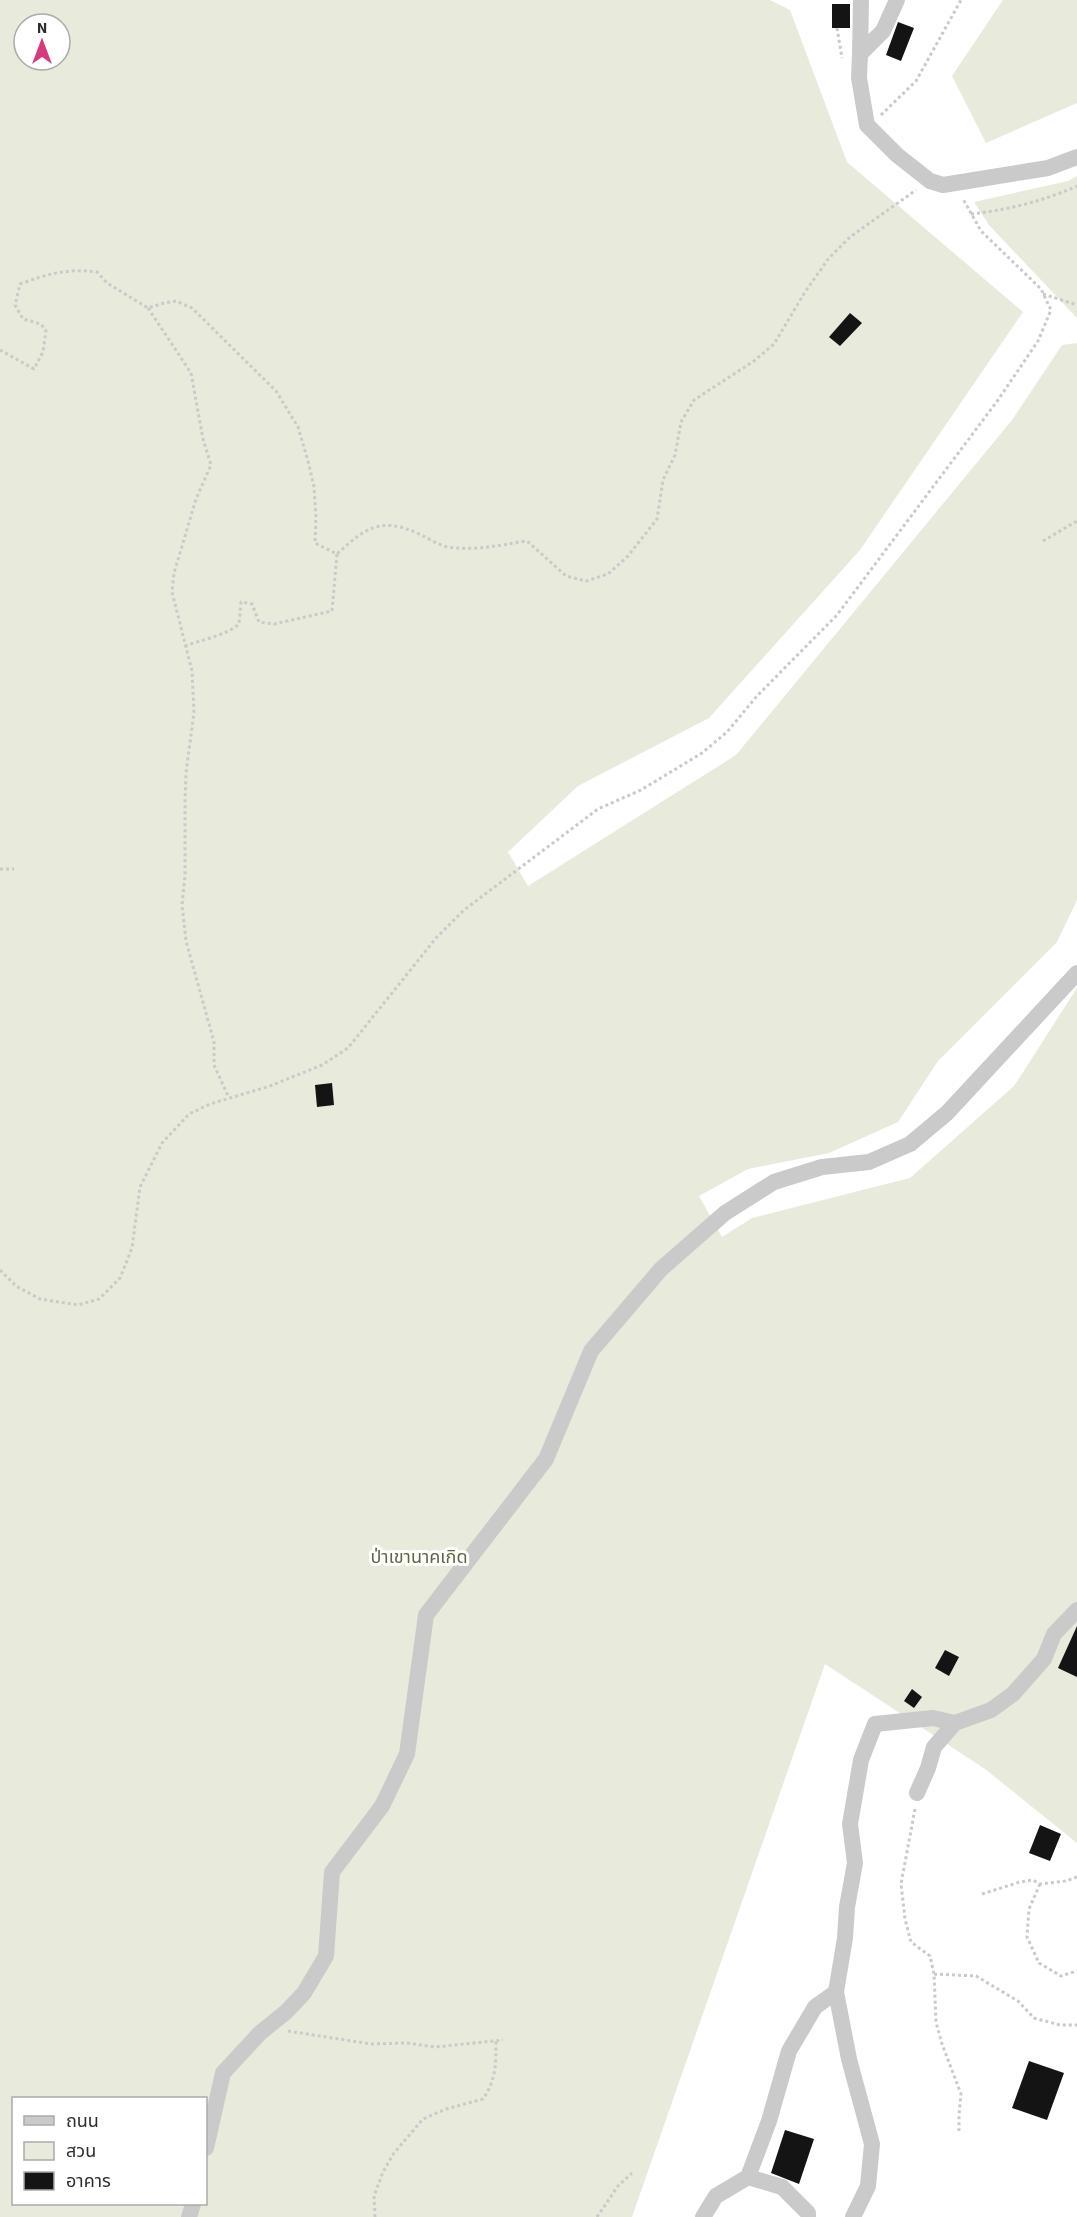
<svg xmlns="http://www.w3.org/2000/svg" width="1077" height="2217" viewBox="0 0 1077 2217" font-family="'Source Sans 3','Noto Sans Thai',sans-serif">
	<rect width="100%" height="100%" fill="#fff"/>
	<!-- green -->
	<path fill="#e8eadb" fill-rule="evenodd" d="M0 0H770L790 10 847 162 1023 312 860 550 709 718 578 786 508 852 528 886 736 755 1012 420 1062 345 1077 343V900L1057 942 938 1061 898 1122 829 1153 748 1169 699 1196 722 1237 752 1218 910 1178 1014 1086 1077 988V1843L985 1769 825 1664 632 2217H0ZM24 24H60V60H24ZM14 2098H206V2204H14Z
		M1003 0H1077V103L986 143 952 76Z
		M1077 176V318L989 225 974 202 1068 181Z"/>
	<!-- building -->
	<path fill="#141414" d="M832 4H850V28H832Z
		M898 22 914 28 901 61 886 55Z
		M850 313 862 323 840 346 829 337Z
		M332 1083 334 1105 317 1107 315 1085Z
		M1077 1626V1677L1058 1668Z
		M945 1650 959 1657 949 1676 935 1668Z
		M912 1689 922 1697 914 1708 904 1701Z
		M1040 1825 1061 1834 1050 1861 1029 1853Z
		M1029 2061 1064 2073 1047 2120 1012 2108Z
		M785 2130 814 2139 799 2184 771 2173Z"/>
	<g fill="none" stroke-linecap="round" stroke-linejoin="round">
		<!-- path -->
		<path stroke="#cacaca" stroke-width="3" stroke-dasharray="3 3" stroke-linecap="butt" d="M837 28 842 58
			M881 115 916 81 961 0
			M971 214C1007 210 1044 201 1077 186
			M1043 294 1077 305
			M148 308 191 373 203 439 211 465 196 499 174 573 172 592 192 671 194 712 186 773 185 802V876L182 905 186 941 214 1042V1065L229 1098
			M0 350 34 369 43 352 46 331 41 324 23 319 15 305 20 284C47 274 68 268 97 272L107 283 148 308 164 303 176 301 192 308 276 391 298 427 308 461 314 487 316 518 315 543 337 554C365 528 381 516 419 534 428 538 438 545 448 547 477 551 499 545 527 541L566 576 586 581 608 574 628 556 657 519 663 480 675 455 681 422 694 400 754 361 774 344 805 292 829 258 850 237 916 190
			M1043 541 1077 521
			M185 646C201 640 227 635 239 624L241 602 252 604 259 622 274 624 332 611 337 554
			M0 869H14
			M0 1270 16 1286 40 1299 78 1305 99 1299 120 1278 132 1248 140 1187 162 1143 189 1114 210 1104 270 1086 322 1065 348 1048 436 938 464 910 598 809 641 790 702 753 727 732 757 696 837 615 998 400 1038 341 1051 310 1041 289 981 231 963 199
			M915 1809 901 1884 905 1919 911 1942 930 1956 934 1974 936 2022 942 2044 961 2094 959 2115V2131
			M1040 1884 1029 1909 1027 1937 1039 1963 1061 1976 1077 1971
			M982 1894 1020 1882 1033 1880 1040 1884 1066 1881 1077 1877
			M934 1974 976 1976 1018 2001 1034 2018 1060 2025H1077
			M288 2031 371 2044 407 2043 435 2047 503 2040
			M375 2217 374 2196 383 2172 394 2153 423 2119 446 2109 483 2099C496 2080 496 2064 496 2041
			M597 2217 618 2186 632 2173"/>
		<!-- minor -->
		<path stroke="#cacaca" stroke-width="16" d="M897 0 883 31 860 54 859 78 867 125 897 155 930 181 943 185 1048 168 1077 157
			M860 54 861 0
			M917 1793 928 1768 934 1747 955 1723 991 1710 1013 1694 1044 1659 1054 1634 1077 1610
			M206 2148 223 2073 260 2033 286 2012 304 1993 326 1956 332 1872 382 1806 407 1754 426 1615 546 1459 591 1351 661 1269 725 1213 774 1182 822 1167 869 1162 910 1144 947 1113 1077 973
			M748 2177 769 2121 789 2051 815 2007 836 1992
			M189 2217 193 2204
			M703 2217 716 2196 748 2177 782 2187 808 2213V2217
			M853 2217 868 2186 872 2144 849 2059 836 1992 845 1938 847 1907 855 1863 850 1824 861 1760 875 1724 933 1718 955 1723"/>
	</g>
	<g text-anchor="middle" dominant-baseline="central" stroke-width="6" stroke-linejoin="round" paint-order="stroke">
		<!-- park labels -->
		<g font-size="18" fill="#5e663e" stroke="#fff">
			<text x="419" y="1557">ป่าเขานาคเกิด</text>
		</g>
	</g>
	<!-- legend -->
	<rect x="12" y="2097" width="195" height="108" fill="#ffffff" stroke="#ababab" stroke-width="1.5"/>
	<rect x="24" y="2116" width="30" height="9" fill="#cacaca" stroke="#ababab" stroke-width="1.5"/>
	<text x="66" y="2127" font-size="18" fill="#2d2d2d">ถนน</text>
	<rect x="24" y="2142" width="30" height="18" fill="#e8eadb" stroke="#ababab" stroke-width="1.5"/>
	<text x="66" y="2157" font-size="18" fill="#2d2d2d">สวน</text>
	<rect x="24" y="2172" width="30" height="18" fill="#141414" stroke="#ababab" stroke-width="1.5"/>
	<text x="66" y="2187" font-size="18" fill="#2d2d2d">อาคาร</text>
	<!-- north arrow -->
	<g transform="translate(42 42)"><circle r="28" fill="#ffffff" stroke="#ababab" stroke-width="1.5"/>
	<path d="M0-4.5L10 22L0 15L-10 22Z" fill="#da3a7b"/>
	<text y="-9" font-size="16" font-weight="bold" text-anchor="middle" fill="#2d2d2d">N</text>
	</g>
</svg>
